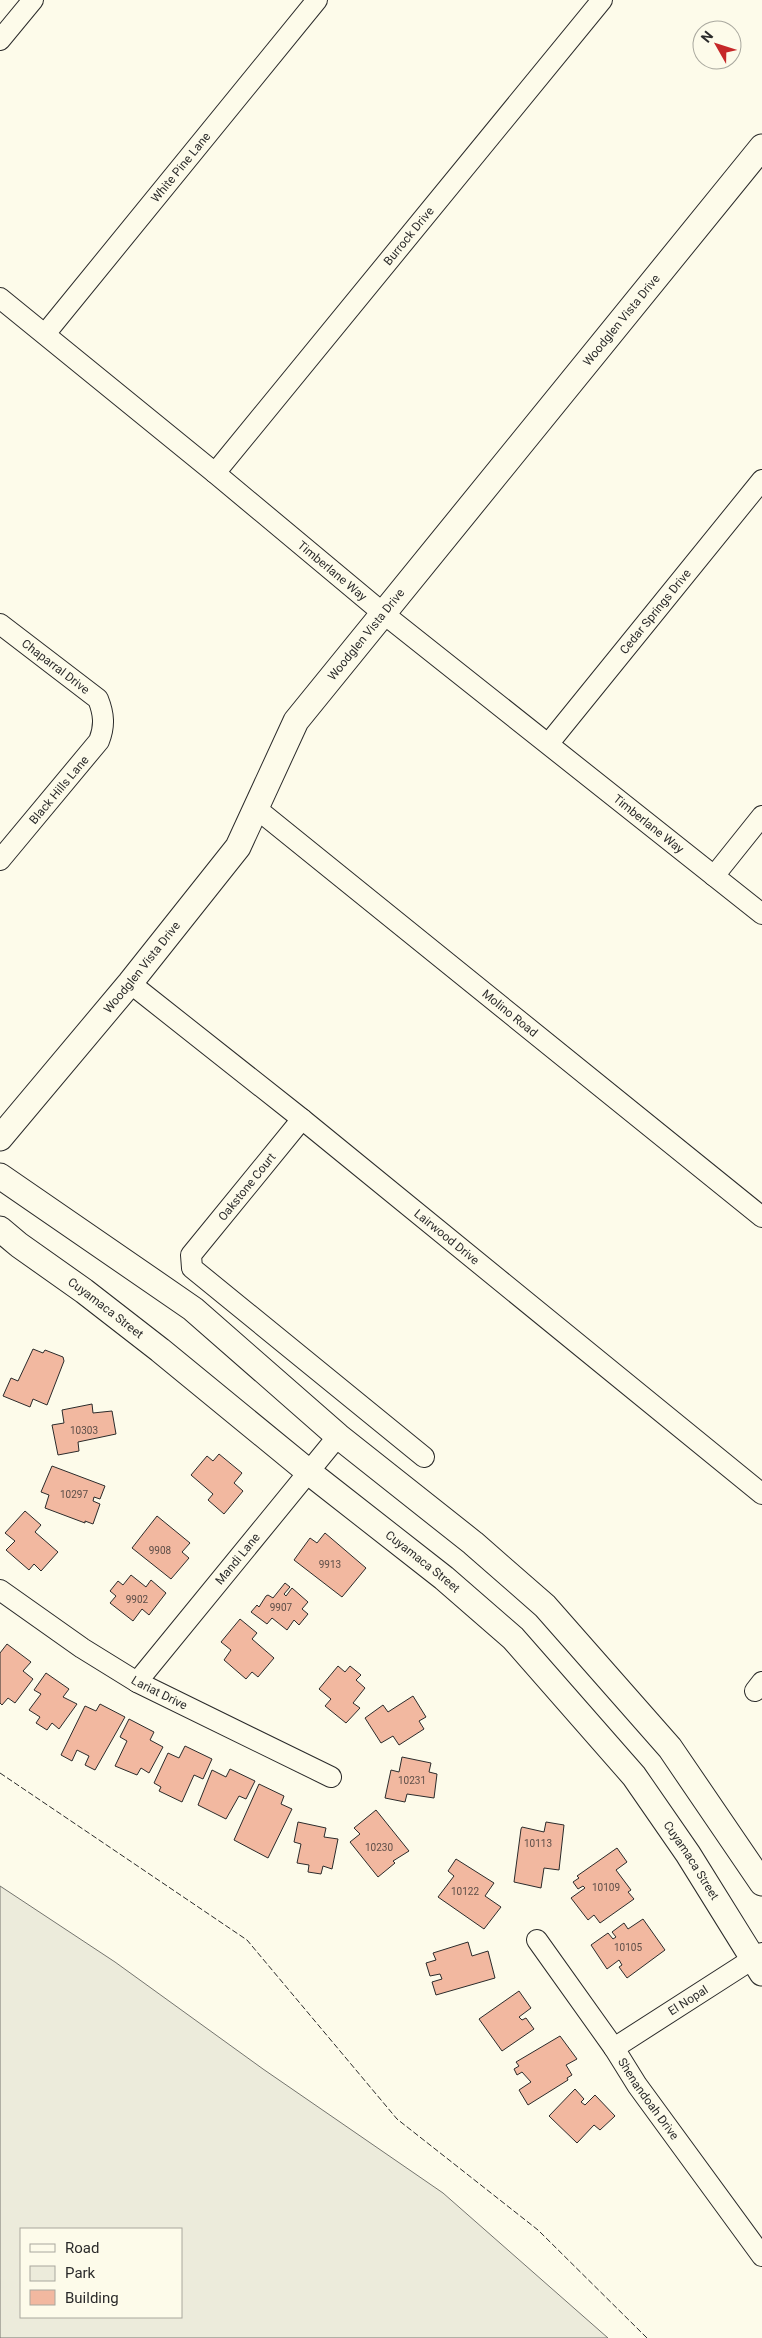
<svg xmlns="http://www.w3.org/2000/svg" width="762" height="2338" viewBox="0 0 762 2338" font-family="Roboto,sans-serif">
	<rect width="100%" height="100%" fill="#fdfbea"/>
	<!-- green -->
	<path fill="#ecebdb" stroke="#74746e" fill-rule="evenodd" d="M0 1886 115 1962 263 2069 443 2193 608 2338H0ZM21 2229H181V2317H21Z"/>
	<!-- building -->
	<path fill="#f2b8a0" stroke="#2b2b2b" d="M33 1349 43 1353 45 1350 63 1357 64 1361 47 1405 33 1399 30 1407 3 1396 11 1378 18 1381Z
		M92 1404 93 1413 112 1411 116 1434 78 1442 79 1451 58 1455 52 1425 64 1423 62 1410Z
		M219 1454 242 1473 234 1483 243 1491 224 1514 208 1500 213 1494 191 1475 207 1456 213 1461Z
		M52 1466 105 1486 100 1499 94 1497 93 1501 100 1504 93 1524 85 1521V1523L45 1508 49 1495 41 1492Z
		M25 1511 41 1525 35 1532 58 1552 41 1571 34 1564 29 1570 6 1550 15 1541 5 1533Z
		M157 1516 190 1543 182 1552 189 1558 171 1579 132 1548Z
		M325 1533 366 1568 342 1597 294 1560 310 1538 317 1543Z
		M131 1575 146 1587 151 1580 166 1593 149 1615 142 1609 133 1621 110 1603 116 1596 110 1591 118 1581 123 1585Z
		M285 1583 290 1587 284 1594 286 1596 292 1588 308 1602 302 1609 308 1614 299 1625 294 1620 287 1630 272 1618 267 1624 251 1612 257 1605 259 1607 266 1596 268 1595 273 1598Z
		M240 1619 257 1633 252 1639 274 1658 258 1677 252 1672 246 1679 224 1660 231 1650 221 1642Z
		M7 1644 31 1662 23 1671 33 1679 15 1703 8 1698 2 1705 0 1703V1653Z
		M338 1666 345 1672 350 1666 361 1675 356 1680 365 1688 353 1703 360 1708 346 1723 325 1706 331 1699 319 1689Z
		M46 1673 69 1689 63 1697 77 1704 59 1729 52 1723 47 1730 36 1723 40 1717 29 1710 41 1694 34 1690Z
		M413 1696 426 1717 419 1721 424 1729 399 1745 393 1736 381 1743 365 1718 383 1705 388 1712Z
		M100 1704 125 1717 95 1770 85 1765 89 1756 77 1750 72 1761 61 1755 85 1706 96 1711Z
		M129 1719 154 1732 150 1740 163 1747 149 1773 141 1768 137 1775 115 1766 127 1741 120 1737Z
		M185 1746 212 1759 203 1779 194 1775 182 1802 159 1791 161 1787 154 1783 168 1753 179 1758Z
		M402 1757 431 1763 429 1772 437 1774 434 1798 407 1794 405 1802 385 1798 391 1770 399 1772Z
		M230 1769 255 1781 246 1799 239 1796 226 1819 198 1805 212 1770 226 1777Z
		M259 1784 284 1796 281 1804 292 1809 268 1858 234 1840Z
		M376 1810 409 1851 393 1861 395 1863 378 1877 350 1842 360 1834 354 1828Z
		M298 1822 326 1828 324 1837 338 1839 332 1869 323 1866 321 1874 308 1872 309 1865 297 1863 301 1844 294 1842Z
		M546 1822 564 1825 559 1870 544 1868 541 1888 514 1882 521 1829 522 1827 544 1832Z
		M617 1848 627 1862 616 1870 631 1890 628 1892 634 1899 600 1923 594 1915 588 1920 571 1898 585 1888 583 1886 578 1889 573 1882 579 1878 577 1876Z
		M456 1859 494 1883 485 1896 501 1907 484 1929 438 1897 454 1876 448 1871Z
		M643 1919 665 1950 627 1978 619 1967 622 1965 619 1960 607 1969 591 1945 608 1933 613 1939 616 1937 612 1932 624 1923 628 1929Z
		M468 1942 472 1956 488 1951 495 1978 436 1995 432 1982 442 1979 440 1974 430 1976 426 1963 436 1960 433 1953Z
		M519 1991 531 2008 519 2017 522 2020 526 2018 534 2029 502 2051 479 2019Z
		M560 2036 577 2059 566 2065 572 2075 567 2078 568 2080 528 2105 519 2090 531 2082 522 2072 517 2075 514 2069 519 2066 516 2062Z
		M575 2089 584 2099 581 2102 585 2105 595 2095 615 2116 600 2130 594 2125 577 2143 549 2116Z"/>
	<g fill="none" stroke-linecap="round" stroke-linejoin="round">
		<defs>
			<g id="minor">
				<path d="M0 40 33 0"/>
				<path id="s1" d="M0 298 215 473 384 614 762 914"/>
				<path id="s2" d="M45 334 317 0"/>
				<path id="s3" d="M215 473 602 0"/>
				<path id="s4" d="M0 624 98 699C104 714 105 726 99 741L0 860"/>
				<path id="s5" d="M549 743 762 480"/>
				<path id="s6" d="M257 809 762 1217"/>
				<path d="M714 876 762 816"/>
				<path id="s7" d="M130 983 302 1119 762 1494"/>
				<path d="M302 1119 191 1255 192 1268 424 1457"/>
				<path id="s8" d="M0 1590 82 1648 137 1682 331 1777"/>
				<path id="s9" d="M137 1682 338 1436"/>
				<path d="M755 1691 762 1682"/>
				<path id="s10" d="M537 1940 614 2048 637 2085 762 2256"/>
				<path id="s11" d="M614 2048 762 1953"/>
			</g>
			<g id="major">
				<path id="s12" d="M0 1138 130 983 238 847 296 721 762 147"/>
				<path d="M0 1176 193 1309 338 1436 473 1543 545 1606 670 1748 762 1883"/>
				<path id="s13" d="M0 1229 19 1245 84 1291 160 1350 310 1473 444 1578 513 1638 634 1776 688 1854 762 1973"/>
			</g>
		</defs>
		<!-- minor casing -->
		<use href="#minor" stroke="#2b2b2b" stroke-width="22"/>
		<!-- major casing -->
		<use href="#major" stroke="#2b2b2b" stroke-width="27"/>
		<!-- minor -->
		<use href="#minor" stroke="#fdfbea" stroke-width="20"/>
		<!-- major -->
		<use href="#major" stroke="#fdfbea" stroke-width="25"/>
		<!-- fence -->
		<path stroke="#2b2b2b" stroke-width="1" stroke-dasharray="6 2.5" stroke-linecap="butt" d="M0 1773 247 1940 397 2119 538 2230 647 2338"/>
	</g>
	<g text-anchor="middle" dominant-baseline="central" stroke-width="4" stroke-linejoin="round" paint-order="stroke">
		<!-- number labels -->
		<g font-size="10" fill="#5d4e48">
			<text x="84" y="1430">10303</text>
			<text x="74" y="1494">10297</text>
			<text x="160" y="1550">9908</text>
			<text x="330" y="1564">9913</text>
			<text x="137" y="1599">9902</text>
			<text x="281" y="1607">9907</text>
			<text x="412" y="1780">10231</text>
			<text x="538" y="1843">10113</text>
			<text x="379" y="1847">10230</text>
			<text x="606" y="1887">10109</text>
			<text x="465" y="1891">10122</text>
			<text x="628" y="1947">10105</text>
		</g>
		<!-- street labels -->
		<g font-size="12" fill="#2b2b2b" stroke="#fdfbea">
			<text stroke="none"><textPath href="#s2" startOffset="215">White Pine Lane</textPath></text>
			<text stroke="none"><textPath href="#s3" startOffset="306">Burrock Drive</textPath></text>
			<text stroke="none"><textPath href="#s12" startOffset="1031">Woodglen Vista Drive</textPath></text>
			<text stroke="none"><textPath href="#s1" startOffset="430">Timberlane Way</textPath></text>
			<text stroke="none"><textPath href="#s5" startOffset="169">Cedar Springs Drive</textPath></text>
			<text stroke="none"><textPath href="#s12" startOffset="626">Woodglen Vista Drive</textPath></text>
			<text stroke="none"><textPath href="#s4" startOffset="70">Chaparral Drive</textPath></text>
			<text transform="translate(59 790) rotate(-50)">Black Hills Lane</text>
			<text stroke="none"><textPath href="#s1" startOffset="835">Timberlane Way</textPath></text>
			<text stroke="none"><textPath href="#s12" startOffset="222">Woodglen Vista Drive</textPath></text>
			<text stroke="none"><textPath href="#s6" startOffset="325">Molino Road</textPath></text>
			<text transform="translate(247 1187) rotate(-51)">Oakstone Court</text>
			<text stroke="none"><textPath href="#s7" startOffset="406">Lairwood Drive</textPath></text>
			<text stroke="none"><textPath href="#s13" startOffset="132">Cuyamaca Street</textPath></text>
			<text stroke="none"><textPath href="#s9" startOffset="159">Mandi Lane</textPath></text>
			<text stroke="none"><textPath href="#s13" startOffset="538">Cuyamaca Street</textPath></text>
			<text stroke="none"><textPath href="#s8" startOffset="190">Lariat Drive</textPath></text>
			<text stroke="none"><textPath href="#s13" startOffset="942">Cuyamaca Street</textPath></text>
			<text stroke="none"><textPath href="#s11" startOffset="88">El Nopal</textPath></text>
			<text stroke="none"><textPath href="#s10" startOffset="194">Shenandoah Drive</textPath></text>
		</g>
	</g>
	<!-- legend -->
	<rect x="20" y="2228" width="162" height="90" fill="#fdfbea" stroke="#a9a89e"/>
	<rect x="30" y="2244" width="25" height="8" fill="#fdfbea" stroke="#a9a89e"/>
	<text x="65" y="2253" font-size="15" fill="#2b2b2b">Road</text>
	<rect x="30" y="2266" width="25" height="15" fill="#ecebdb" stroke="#a9a89e"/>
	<text x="65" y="2278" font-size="15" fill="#2b2b2b">Park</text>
	<rect x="30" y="2290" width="25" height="15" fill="#f2b8a0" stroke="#a9a89e"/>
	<text x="65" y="2303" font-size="15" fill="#2b2b2b">Building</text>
	<!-- north arrow -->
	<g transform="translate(717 45) rotate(309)"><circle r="24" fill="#fdfbea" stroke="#a9a89e"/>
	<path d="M0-4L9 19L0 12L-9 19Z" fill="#c62828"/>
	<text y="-8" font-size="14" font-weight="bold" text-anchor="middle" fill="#2b2b2b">N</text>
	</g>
</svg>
